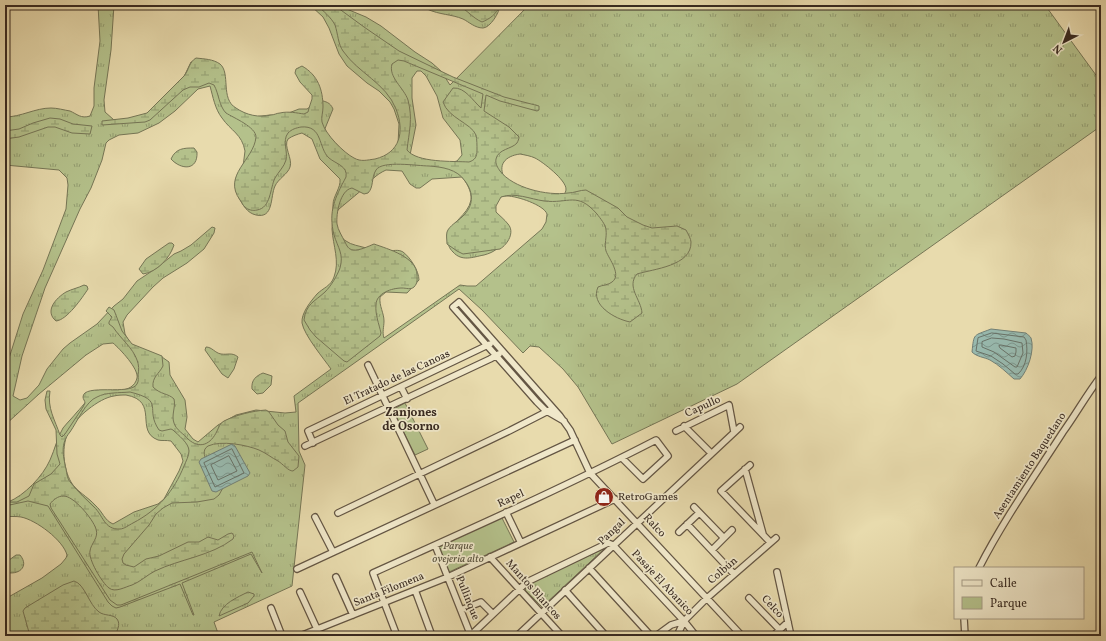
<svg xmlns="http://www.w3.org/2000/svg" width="1106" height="641" viewBox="0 0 1106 641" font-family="Vollkorn,serif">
	<defs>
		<pattern id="grass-tufts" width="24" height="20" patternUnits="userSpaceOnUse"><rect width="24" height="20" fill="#b4c18b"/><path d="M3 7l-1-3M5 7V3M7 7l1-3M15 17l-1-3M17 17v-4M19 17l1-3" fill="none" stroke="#939d71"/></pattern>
		<pattern id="wetland-marsh" width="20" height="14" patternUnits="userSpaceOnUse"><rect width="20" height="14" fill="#b4c18b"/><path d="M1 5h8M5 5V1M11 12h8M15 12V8" fill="none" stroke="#939d71"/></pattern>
		<pattern id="water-waves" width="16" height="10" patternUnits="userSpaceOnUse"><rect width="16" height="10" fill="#98baaf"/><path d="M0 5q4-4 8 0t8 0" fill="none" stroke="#7d978e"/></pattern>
	</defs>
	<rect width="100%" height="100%" fill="#e8dbad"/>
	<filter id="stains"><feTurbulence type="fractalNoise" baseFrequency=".005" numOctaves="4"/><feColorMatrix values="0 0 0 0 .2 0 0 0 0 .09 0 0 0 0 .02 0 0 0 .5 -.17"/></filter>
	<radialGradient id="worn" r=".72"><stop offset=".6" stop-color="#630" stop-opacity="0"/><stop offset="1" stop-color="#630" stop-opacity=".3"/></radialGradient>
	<!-- grass -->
	<path fill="url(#grass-tufts)" stroke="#767656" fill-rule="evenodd" d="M98 5H114L111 50 104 100 105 112 114 120 138 122 179 87 191 62H203L226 102 245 118 270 115 281 116 299 109H307L320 100C326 102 330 102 333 109L324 131 356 165 389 157 398 144 399 124 394 109 390 102 379 91 367 83 347 66 339 54 329 28 323 17 310 5H337L366 17 381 26 415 52 432 63 441 71 450 85 529 5H1045L1101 82V126L737 384 612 444 578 387 563 369 539 347 530 346 523 353 482 310 459 289 298 403 299 451 305 465 292 586 214 622 219 636H5V599L42 578 61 564 66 558 67 555C63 540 36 520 21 517 16 516 10 517 5 516V501L8 502C24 496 43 476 50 460 55 449 57 438 63 428 67 423 73 417 77 412 83 406 89 396 97 393 110 389 133 395 137 378 139 369 120 349 113 343L103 344 86 355 39 394 5 425V371L23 314 43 270 66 209 68 185 67 178 59 170 5 165V117C21 117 35 108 51 108 57 108 64 110 70 111 77 114 81 119 90 116L94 106V88L100 41ZM417 71H421L426 76 437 96 443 118 460 140 462 155 457 161 449 163H421L410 155 416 125 412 98V78ZM210 86C213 97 215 109 222 118 231 131 242 134 245 151L239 198C243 205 247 213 256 215 274 219 270 197 275 186 278 179 288 174 290 167 293 159 283 146 288 139 292 136 298 134 302 133L312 139 320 159 340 179C341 188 333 196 333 205 333 209 333 213 333 217 333 221 332 225 332 229 333 246 340 261 334 277 331 286 323 288 317 294 311 301 301 313 302 323 304 335 324 359 331 369L294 396 296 412 285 413 256 410 236 415 218 425 198 442 193 439 185 429 187 417 185 400 170 375 169 362 162 357 131 345 125 334 123 322 127 315 153 287 163 278 187 263 204 249 214 233 215 228 212 227 191 245 181 251 174 254 158 267 137 281 123 299 114 306 97 324 70 343 63 349 47 369 39 385 27 398 20 400 13 396 22 356 45 288 80 209 91 188 102 160 106 143 109 140 119 135 138 133 159 123 175 111 198 89ZM520 154C525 155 531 156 535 158 543 162 566 180 566 189 566 192 565 193 563 195H536L505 179C497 165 505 156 520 154ZM386 170 402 171 410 184 416 188H420L432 179 462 177C467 183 472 192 471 200 468 216 450 221 448 239 448 245 449 248 453 252 462 262 473 257 484 255 495 252 499 248 505 239L489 202C495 199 500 196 507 196 517 196 544 205 547 214L546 222 542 229 476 286H467L460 285 384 338C382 332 384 327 384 321 384 313 379 306 380 297L386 292 407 293 419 280C419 271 410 257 403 252 398 249 393 251 388 251 381 251 373 249 366 248 360 246 351 245 346 241 336 235 331 218 339 209 347 202 355 196 363 189 371 181 375 175 386 170ZM126 395C160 401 134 431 158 440 162 441 166 440 171 441L181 454 183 461 179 471 164 499 158 504 134 512 113 524C104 520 103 512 95 505 88 497 76 491 71 482 63 468 61 445 69 431 75 418 99 398 114 396 118 395 122 395 126 395Z
		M427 5H500C500 12 490 28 483 28 475 28 469 22 463 19 451 14 440 15 427 9Z
		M605 548 542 607 525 590 531 583Z"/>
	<!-- wetland -->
	<path fill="url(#wetland-marsh)" stroke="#767656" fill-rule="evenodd" d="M317 5H334L364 27 399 51 453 77 504 97 539 106V110L537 111 500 101 486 95 484 111 509 127 519 137C519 139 518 141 517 143 512 149 498 149 496 159 495 164 498 168 500 171 513 188 547 196 568 193 574 193 580 190 586 190L618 208 627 217 643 225 652 228 677 226 686 230C688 234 691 239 691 242 692 266 653 269 637 274 626 287 641 299 642 313L630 322C615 319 590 305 598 287 602 285 609 285 612 282 622 275 609 259 606 251 604 244 607 237 606 230 606 225 600 218 597 214 577 191 569 204 544 201 530 199 515 192 501 197L496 206V212C500 216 504 219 508 224 515 232 508 244 500 249L463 254 457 251 447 244C447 240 446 236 447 232 449 226 458 221 462 217 474 206 474 193 465 181 457 169 442 167 429 166 418 166 382 160 376 170 371 178 374 187 368 193L364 194 352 188C340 190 336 214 337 224 338 230 342 236 345 242 347 246 348 249 353 250 359 251 369 246 374 244 388 249 417 257 417 275 417 279 418 283 414 287 411 290 406 288 402 288 392 288 376 293 376 305 375 314 379 324 381 333L380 336 347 362 344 361 316 337 310 330 304 320C306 304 314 302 325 292 331 286 337 276 340 268 344 254 338 248 334 235 328 211 335 198 346 177 348 166 336 164 329 158 318 148 323 125 301 127 296 128 292 129 288 133 282 141 288 151 286 160 284 167 279 171 275 178 270 188 271 208 257 210 253 211 248 210 245 207 243 206 242 202 240 200 222 175 254 160 256 137 256 127 234 118 226 113 219 106 219 94 214 85L209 83 199 87H190L183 90 150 120 145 122 102 125V121L128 118 147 113 184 76C189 70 189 62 196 58 204 59 213 59 220 64 231 73 220 99 236 108 246 115 259 118 271 115 274 115 277 113 280 113 288 111 297 113 304 114L308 112 309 108 312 99V95L300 82 295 73 296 69 302 66C318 75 323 90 323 107 323 112 321 118 322 122 325 134 344 153 354 158 361 162 367 160 375 159 400 153 405 132 396 109 386 83 358 73 343 51 338 44 338 34 335 25 331 17 323 11 317 5ZM398 60 404 61 483 94 481 108C473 101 465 87 453 88L443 102C448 118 471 123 476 135 477 139 477 146 477 150 477 157 475 160 469 162 453 161 417 163 407 150 409 132 413 119 408 100 404 88 388 77 392 64Z
		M456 5H500V6C496 14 490 19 482 22 472 18 466 8 456 5Z
		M50 118 60 119 73 124 92 126 90 134 72 133 55 127H48L19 137 5 139V131L19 129 33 123Z
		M194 148 197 152C198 171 181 170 171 159 176 148 184 148 194 148Z
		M169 243H172L174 245C170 258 157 272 143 274L139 269 146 259Z
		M84 285 87 286 88 289C82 298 67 320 56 321 44 311 56 298 66 292 72 289 78 288 84 285Z
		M109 307 114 310 122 331 132 344 162 356 163 366C159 374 152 377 153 387 161 395 168 393 174 399 176 407 171 415 174 423 176 430 184 434 188 439 200 450 211 444 217 431 219 427 220 423 224 421 236 415 252 411 266 410L269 412 278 425 285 431 288 442 299 456 298 467 293 471C288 471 283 464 278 461 272 458 266 453 259 450 247 445 221 440 208 446 195 454 219 477 225 484L219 495 214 499 197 502 172 503 163 508 156 514 149 525 124 554 122 559 123 563 126 565 134 567 146 559 159 556 188 542H199L208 537 218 540 228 534 232 533 234 536 233 539C211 556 180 559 155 571 147 575 140 582 132 585 125 587 115 593 109 588 102 583 88 559 90 551 91 543 99 538 96 529 93 519 73 495 63 496 58 496 53 500 50 504L51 508 110 600 117 605H121L252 552 262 573 251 554 182 583 194 615H193L180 584 120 607 116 608 112 606 108 602 48 506 28 501 5 506V502H17L29 496 34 484 51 474 60 464 57 454 56 430 46 409 45 400 47 391H50C47 408 55 420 60 435L62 437 65 434 83 407 85 403C85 401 83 399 83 397 83 383 131 396 137 384 139 381 138 378 138 375 139 370 139 365 137 360 133 348 120 338 113 327L109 324V322L112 317 106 311ZM130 392C166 401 144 408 159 430L162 431 171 429 173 430C178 435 189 443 189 451 189 456 186 461 184 466 174 491 158 510 133 523 129 525 124 529 120 529 104 530 103 515 94 507 86 499 78 492 71 483 67 479 67 474 66 469 63 455 60 444 70 432 77 422 86 401 97 397 106 392 120 393 130 392Z
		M206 347C212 347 215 353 221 354 228 355 232 352 238 357L234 369 228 378 222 374 205 350Z
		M263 373 272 376 271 385 263 393 257 394 252 389C251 380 256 376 263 373Z
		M16 555H20C30 567 18 576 5 572V563Z
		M74 581C85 584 89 605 99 612 104 616 113 614 117 619 121 624 117 632 114 636H30L23 611 25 608 63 585Z
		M248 592 254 594V596L248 603 219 616C221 604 238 597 248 592Z"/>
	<!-- park -->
	<path fill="#b4c18b" stroke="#767656" d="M405 403 428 449 415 455 393 411 394 409Z
		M502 518 514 542 449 572 438 546Z"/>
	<!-- water -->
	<path fill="url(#water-waves)" stroke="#728076" d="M991 329 1026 333C1028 335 1030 336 1031 338 1035 350 1028 370 1020 379H1014C1006 372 999 365 990 360 984 357 977 357 972 352 974 333 973 336 991 329Z
		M232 444 235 446 250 473 248 476 216 492 212 491 199 462 201 459Z"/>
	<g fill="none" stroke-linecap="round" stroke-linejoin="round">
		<!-- shore -->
		<path stroke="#687268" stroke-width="1" d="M992 333 1024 337 1026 340C1028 351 1027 366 1018 374H1015L1003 364 991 356 976 351 978 338Z
			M992 338 1004 339 1022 343 1023 353 1017 367H1015L994 352 982 347V342Z
			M1001 345 1016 348V352L1015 356 1012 357 1000 348 999 346Z
			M232 449 244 473 215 487 204 463Z
			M229 456 237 471 218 480 211 465Z"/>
		<defs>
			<path id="street" d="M368 365 434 504
				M401 387 407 399
				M564 421 545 410 537 402 453 307 459 302 560 416 570 430 590 473 742 636
				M684 426 711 453
				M676 431 729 405 734 432
				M313 443 308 431 490 344
				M305 446 490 359 499 354
				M750 465 721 491 770 542
				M745 469 763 534
				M694 507 724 538
				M506 512 521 543
				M338 513 509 431 550 410
				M315 517 333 552
				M687 524 734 574
				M679 532 699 513
				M435 545 471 636
				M712 550 732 530
				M490 557 562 636
				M589 568 651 636
				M979 568C1003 521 1034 477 1063 432 1076 414 1087 394 1101 376
				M297 569 575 440
				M777 572 791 636
				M336 577 353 615
				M415 590 432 636
				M565 590 606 636
				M300 592 317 629
				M749 598 780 630
				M271 608 282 636
				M461 610 481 602 493 614
				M964 618 965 636
				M471 635 527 582 608 543 613 545 684 621 696 636
				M300 636 448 577 615 499
				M397 636 373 573C468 530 563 488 656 440L668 456 643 479 622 458
				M517 636 740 427
				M656 636 671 625 684 621
				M677 636 684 621 707 598 776 538
				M773 636 788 622"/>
		</defs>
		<!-- street casing -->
		<use href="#street" stroke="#645644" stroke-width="8"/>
		<!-- street -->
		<use href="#street" stroke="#f0e8ca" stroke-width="5.5"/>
	</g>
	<!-- icons -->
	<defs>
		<symbol id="shop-disc" viewBox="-11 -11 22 22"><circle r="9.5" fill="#8f2418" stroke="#f0e8ca"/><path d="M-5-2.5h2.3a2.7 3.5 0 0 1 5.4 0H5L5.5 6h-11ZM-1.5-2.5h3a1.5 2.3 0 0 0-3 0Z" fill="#fff"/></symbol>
	</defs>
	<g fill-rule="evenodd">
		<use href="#shop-disc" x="593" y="486" width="22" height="22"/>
	</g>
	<g text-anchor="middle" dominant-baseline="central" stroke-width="3.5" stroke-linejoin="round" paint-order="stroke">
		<!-- street labels -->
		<g font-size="11" fill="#382a21" stroke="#f0e8ca">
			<text transform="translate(397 378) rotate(-25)">El Tratado de las Canoas</text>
			<text transform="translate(703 407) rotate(-24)">Capullo</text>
			<text transform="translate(1030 466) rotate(-57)">Asentamiento Baquedano</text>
			<text transform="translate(511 499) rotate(-25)">Rapel</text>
			<text transform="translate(654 526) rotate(47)">Ralco</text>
			<text transform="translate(612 532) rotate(-44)">Pangal</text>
			<text transform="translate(723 571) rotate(-41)">Colbún</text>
			<text transform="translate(662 583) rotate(47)">Pasaje El Abanico</text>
			<text transform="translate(389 590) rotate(-22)">Santa Filomena</text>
			<text transform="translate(533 590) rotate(48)">Mantos Blancos</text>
			<text transform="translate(467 598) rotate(68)">Pullinque</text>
			<text transform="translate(772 607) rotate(47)">Celco</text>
		</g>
		<!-- poi labels -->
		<g font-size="11" fill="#382a21" stroke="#f0e8ca" text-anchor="start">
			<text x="618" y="497">RetroGames</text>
		</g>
		<!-- park labels -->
		<g font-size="11" font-style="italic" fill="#57503c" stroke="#f0e8ca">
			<text x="458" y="546">Parque<tspan x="458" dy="13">ovejeria alto</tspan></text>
		</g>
		<!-- neighbourhood labels -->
		<g font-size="12" font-weight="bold" fill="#382a21" stroke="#f0e8ca">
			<text x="411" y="413">Zanjones<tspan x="411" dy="14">de Osorno</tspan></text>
		</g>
	</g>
	<!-- margin -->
	<rect width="1106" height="641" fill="none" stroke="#e8dbad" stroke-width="20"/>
	<rect x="6" y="6" width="1094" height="629" fill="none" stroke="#382a21" stroke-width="2"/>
	<rect x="10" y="10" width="1086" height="621" fill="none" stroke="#382a21"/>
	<!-- legend -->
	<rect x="954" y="567" width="130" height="52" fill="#f0e8ca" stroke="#a69c86"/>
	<rect x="962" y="580" width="20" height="6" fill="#f0e8ca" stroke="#a69c86"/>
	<text x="990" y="587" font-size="12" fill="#382a21">Calle</text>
	<rect x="962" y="597" width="20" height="12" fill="#b4c18b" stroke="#a69c86"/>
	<text x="990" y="607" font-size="12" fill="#382a21">Parque</text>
	<!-- north arrow -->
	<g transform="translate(1064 42) rotate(222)" stroke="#f0e8ca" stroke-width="3" paint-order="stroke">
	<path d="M0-3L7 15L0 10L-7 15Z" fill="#382a21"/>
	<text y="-6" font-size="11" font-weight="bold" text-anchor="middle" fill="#382a21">N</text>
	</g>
	<rect width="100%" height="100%" filter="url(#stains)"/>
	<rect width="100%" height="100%" fill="url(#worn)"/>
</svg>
